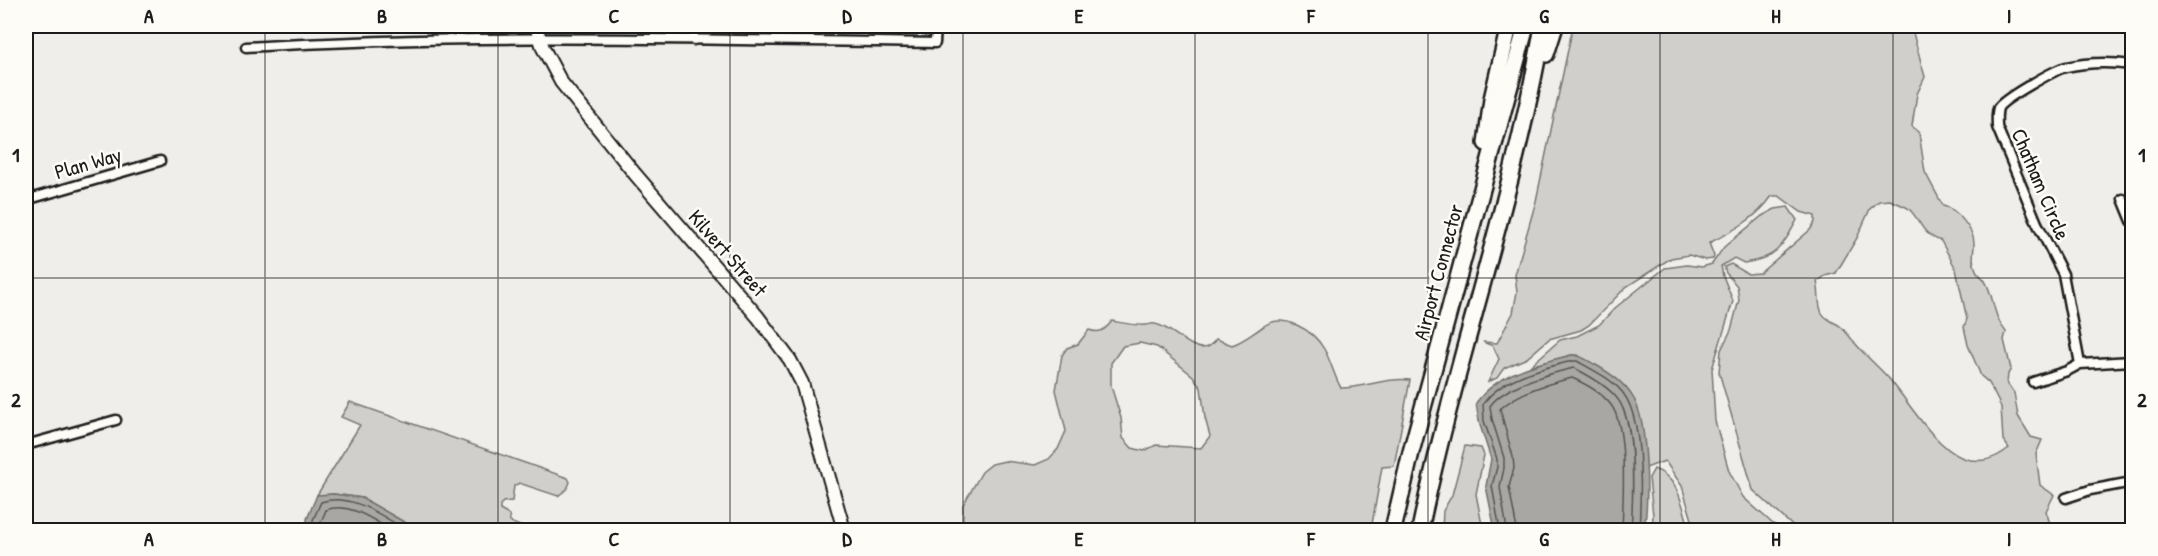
<svg xmlns="http://www.w3.org/2000/svg" width="2158" height="556" viewBox="0 0 2158 556" font-family="'Patrick Hand',sans-serif">
	<rect width="100%" height="100%" fill="#f0eeea"/>
	<filter id="ink" filterUnits="userSpaceOnUse"><feTurbulence type="fractalNoise" baseFrequency=".0167" numOctaves="2"/><feDisplacementMap in="SourceGraphic" scale="12" xChannelSelector="R" yChannelSelector="G"/><feConvolveMatrix kernelMatrix="1 2 1 2 8 2 1 2 1" color-interpolation-filters="sRGB"/></filter>
	<g filter="url(#ink)">
		<!-- green -->
		<path fill="#d0cfcc" stroke="#767674" stroke-width="1.5" fill-rule="evenodd" d="M1573 26H1936L1918 29 1913 33 1925 77 1917 94 1912 126 1919 133 1925 172 1943 206C1956 208 1974 230 1974 243 1974 256 1971 257 1976 270 1978 275 1982 276 1985 281 1995 298 1992 315 2006 332L2004 340 2011 369 2008 374 2007 383 2014 393 2018 416 2031 437 2042 440 2036 454 2040 485 2054 495 2046 511 2052 530H1797L1753 490 1719 372 1721 350 1731 330 1739 300 1737 286 1726 273 1724 267 1731 264 1748 274 1760 273 1810 230 1815 222V216L1801 212 1779 196H1772C1757 218 1733 231 1709 243L1714 256 1713 259 1705 260 1689 255 1671 258 1626 287 1589 325 1581 330 1549 339 1527 358 1504 368 1497 378 1488 382 1499 359 1493 346 1483 342 1497 343 1513 313 1517 292 1515 275 1536 201ZM1890 200C1896 203 1904 205 1909 209 1922 222 1921 234 1941 241L1956 269 1967 319 1964 327 1968 345 1981 376 1989 383 2001 407 2003 440 2009 448C1995 459 1981 464 1963 458 1935 447 1909 403 1891 381 1883 371 1873 363 1865 354 1856 346 1849 334 1840 326 1834 322 1826 320 1822 313 1817 303 1820 292 1817 282L1825 276 1836 273 1857 238 1870 209 1879 201Z
			M1788 207 1797 220C1782 247 1777 258 1744 263L1734 258 1721 266 1723 276 1733 301 1712 369 1715 421 1729 471 1743 497 1773 524 1784 530H1695L1682 486 1665 461 1646 468 1641 423 1635 401 1578 355H1571L1530 366 1560 340 1577 336 1599 325 1615 308 1665 268 1687 265 1702 267 1712 264 1724 247 1762 216 1775 209Z
			M1112 321C1123 323 1135 326 1146 325 1149 325 1152 323 1155 324 1176 327 1199 365 1216 339L1232 345C1244 341 1253 333 1264 326 1284 312 1314 331 1324 349 1331 361 1334 376 1341 388 1364 388 1387 377 1410 380L1394 466 1382 467 1371 530H973L963 521V505L982 472 992 464 1005 461 1035 465 1049 459 1058 449 1066 431 1056 390 1062 355 1067 348 1078 344 1089 330C1100 334 1105 330 1112 321ZM1140 343 1157 347 1193 376 1201 388 1205 418 1210 436 1201 448 1156 445 1144 451 1132 448 1123 438 1121 418 1111 386V363L1123 346Z
			M350 402 568 478 570 482 567 489 558 496 519 483 514 486 512 501 503 502 500 505V510L509 515 510 522 530 530H418L362 498 334 494 317 495 360 425 341 417Z
			M1465 446 1481 448 1484 455 1476 494 1483 530H1442L1443 511 1452 495Z
			M1654 469C1680 478 1682 507 1690 530H1652L1653 515 1649 478Z"/>
		<!-- water -->
		<path fill="#a8a7a3" stroke="#706f6d" stroke-width="1.5" d="M1572 355C1581 355 1588 361 1596 365 1611 374 1625 383 1634 399 1648 424 1649 501 1644 530H1495L1486 486 1491 459 1479 422 1476 403C1498 372 1537 364 1572 355Z
			M334 494 362 498 418 530H307V519L317 495Z"/>
		<g fill="none" stroke-linecap="round" stroke-linejoin="round">
			<!-- shore -->
			<path stroke="#545452" stroke-width="1.5" d="M313 530V520L321 502C351 492 382 516 406 530
				M320 530 321 522 326 510C348 501 373 520 391 530
				M1500 530 1492 486 1497 467V459L1484 421 1483 404C1502 377 1542 368 1573 361H1577C1593 370 1612 379 1623 393 1644 420 1641 496 1639 530
				M1507 530 1500 487 1504 468V458L1492 419 1490 406C1506 384 1549 374 1574 368 1588 375 1605 384 1616 397 1637 420 1633 500 1631 530
				M1517 530 1509 487 1514 468 1513 457 1500 409C1520 391 1547 384 1572 378 1586 384 1602 393 1611 405 1628 427 1623 502 1622 530"/>
			<defs>
				<path id="street" d="M693 26 694 40
					M246 47C475 33 706 40 935 43L936 26
					M2132 65C2111 62 2088 62 2066 67 2056 69 2003 99 1998 108 1996 114 1997 121 1997 127L2037 223 2063 274 2080 364 2132 361
					M2123 199 2132 221
					M26 200 160 161
					M2033 382 2067 371 2080 364
					M26 445 116 420
					M2066 498 2090 490 2132 482"/>
				<path id="secondary" d="M536 26 543 48 561 82 635 174 758 317 790 360 802 383 844 530"/>
				<path id="highway" d="M1546 54 1555 26
					M1486 143 1492 99 1509 26
					M1393 530 1411 452 1526 26
					M1420 530C1455 361 1514 197 1543 26"/>
			</defs>
			<!-- street casing -->
			<use href="#street" stroke="#1c1c1c" stroke-width="13"/>
			<!-- secondary casing -->
			<use href="#secondary" stroke="#1c1c1c" stroke-width="16"/>
			<!-- highway casing -->
			<use href="#highway" stroke="#1c1c1c" stroke-width="20"/>
			<!-- street -->
			<use href="#street" stroke="#fdfcf7" stroke-width="8"/>
			<!-- secondary -->
			<use href="#secondary" stroke="#fdfcf7" stroke-width="12"/>
			<!-- highway -->
			<use href="#highway" stroke="#fdfcf7" stroke-width="15"/>
		</g>
	</g>
	<!-- grid -->
	<path fill="none" stroke="#1c1c1c" stroke-width="1.5" stroke-opacity="0.55" d="M265 26V530M498 26V530M730 26V530M963 26V530M1195 26V530M1428 26V530M1660 26V530M1893 26V530M26 278H2132"/>
	<g text-anchor="middle" dominant-baseline="central" stroke-width="5" stroke-linejoin="round" paint-order="stroke">
		<!-- street labels -->
		<g font-size="21" fill="#1c1c1c" stroke="#fdfcf7">
			<text transform="translate(88 163) rotate(-16)">Plan Way</text>
			<text transform="translate(2041 184) rotate(67)">Chatham Circle</text>
			<text transform="translate(728 253) rotate(49)">Kilvert Street</text>
			<text transform="translate(1438 272) rotate(-75)">Airport Connector</text>
		</g>
	</g>
	<!-- margin -->
	<rect width="2158" height="556" fill="none" stroke="#fdfcf7" stroke-width="66"/>
	<rect x="33" y="33" width="2092" height="490" fill="none" stroke="#1c1c1c" stroke-width="2"/>
	<g font-size="20" text-anchor="middle" font-weight="bold" fill="#1c1c1c">
		<text x="149" y="23">A</text>
		<text x="382" y="23">B</text>
		<text x="614" y="23">C</text>
		<text x="847" y="23">D</text>
		<text x="1079" y="23">E</text>
		<text x="1311" y="23">F</text>
		<text x="1544" y="23">G</text>
		<text x="1776" y="23">H</text>
		<text x="2009" y="23">I</text>
		<text x="16" y="162">1</text>
		<text x="2142" y="162">1</text>
		<text x="16" y="407">2</text>
		<text x="2142" y="407">2</text>
		<text x="149" y="546">A</text>
		<text x="382" y="546">B</text>
		<text x="614" y="546">C</text>
		<text x="847" y="546">D</text>
		<text x="1079" y="546">E</text>
		<text x="1311" y="546">F</text>
		<text x="1544" y="546">G</text>
		<text x="1776" y="546">H</text>
		<text x="2009" y="546">I</text>
	</g>
</svg>
